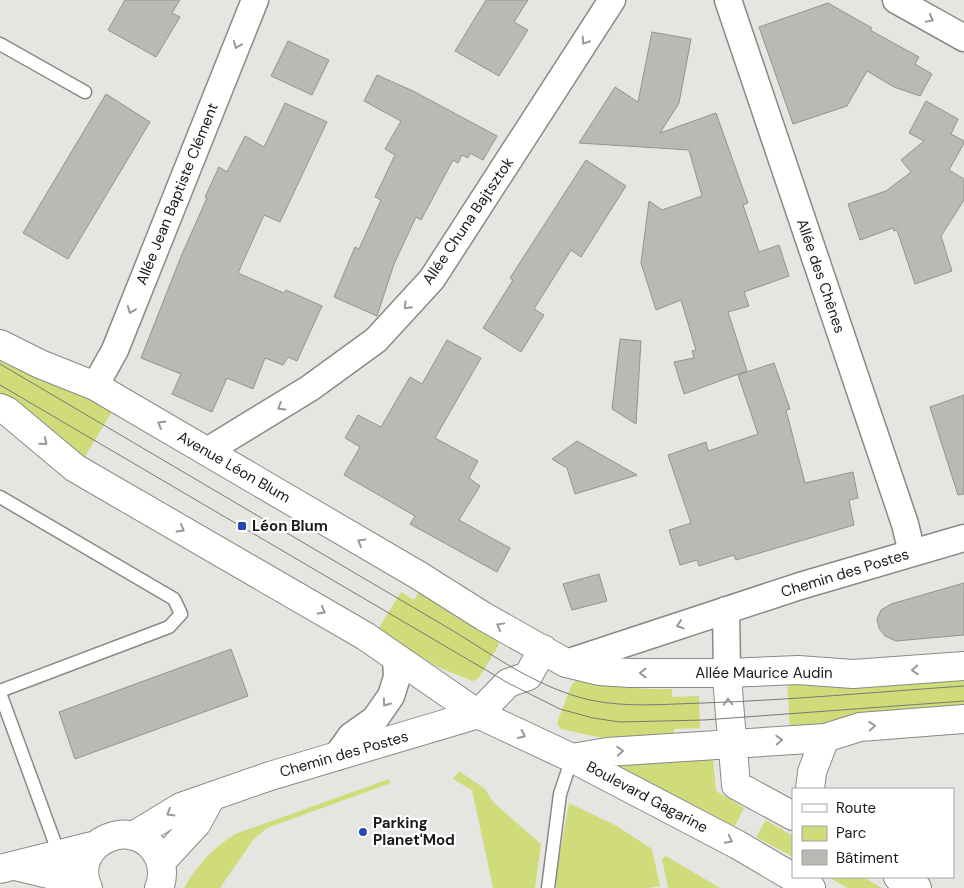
<svg xmlns="http://www.w3.org/2000/svg" width="964" height="888" viewBox="0 0 964 888" font-family="'DM Sans',sans-serif">
	<rect width="100%" height="100%" fill="#e5e6e2"/>
	<!-- green -->
	<path fill="#cfdc79" d="M0 355 115 407 84 458 63 445 0 392Z
		M422 586 497 637 499 645 478 679 473 681 438 667 377 631 401 592 414 600Z
		M964 677V710L853 718 800 729H790L787 680Z
		M577 679C609 686 639 690 672 689V697L699 696 700 728 674 729V738L626 740 602 738 561 729 557 723 558 720 572 684Z
		M713 758 716 791 744 808 735 826 623 769 620 765Z
		M459 771 485 789 493 802 541 844 535 888H493L472 790 453 779Z
		M389 779 391 783 267 828 253 840 220 888H184C197 865 213 848 235 834Z
		M569 803 615 825 652 849 660 886 649 888H556L555 879Z
		M766 820 793 836V857L756 837Z
		M666 856 720 888H668L662 859Z
		M828 877H863L882 888H848Z"/>
	<!-- building -->
	<path fill="#b9bab6" stroke="#939490" d="M125 0H180L172 13 180 17 156 57 108 30Z
		M486 0H528L514 22 528 30 499 76 455 51Z
		M828 3 872 28 870 30 919 57 915 64 932 74 920 96 894 87 867 71 847 106 793 124 759 27Z
		M652 32 691 39 679 103 660 133 716 113 748 203 743 205 759 252 779 245 789 276 744 292 749 306 728 312 747 371 684 394 674 362 694 358 692 351 696 350 681 300 656 310 641 263 649 201 662 210 702 196 689 150 579 143 615 87 638 102Z
		M288 41 329 60 312 95 271 76Z
		M377 75 413 91 497 136 483 160 470 153 468 158 462 155 458 163 453 160 421 220 416 217 394 264 377 316 334 297 355 247 359 249 381 200 375 197 395 155 385 149 401 121 364 101Z
		M106 94 150 122 68 259 23 233Z
		M926 101 958 119 951 134 964 141V143L949 170 964 179V200L941 236 952 271 915 284 897 230 894 231 893 228 860 240 848 204 886 191 911 172 901 160 924 141 909 133Z
		M285 103 327 122 280 222 264 215 238 273 284 293 286 290 322 306 297 361 288 357 283 365 265 358 253 389 227 378 212 412 172 394 181 374 141 358 182 254 207 198 205 197 219 167 227 172 245 136 264 147Z
		M586 160 626 186 581 257 571 250 534 309 544 315 521 352 483 328 513 280 510 278Z
		M620 339 641 341 636 424 612 409Z
		M447 340 481 358 435 438 478 461 469 478 480 486 459 520 510 548 497 572 410 524 415 516 344 475 360 447 345 438 358 415 381 427 410 377 422 384Z
		M774 363 790 409 786 410 805 483 853 472 858 498 849 500 854 525 736 560 734 555 699 566 697 560 680 565 669 530 691 523 668 455 706 442 708 451 758 434 738 375Z
		M964 395V494L958 495 930 407Z
		M577 441 637 475 575 494 567 468 552 459Z
		M599 574 607 601 572 610 563 584Z
		M964 583V635L896 641 885 636 879 628 877 619 881 610 891 604Z
		M231 649 248 696 75 759 59 712Z"/>
	<g fill="none" stroke-linecap="round" stroke-linejoin="round">
		<defs>
			<path id="lane" d="M0 44 85 92
				M0 497 174 599 181 614 169 627 0 691
				M0 693 59 854
				M548 888 560 794 572 758"/>
			<path id="street" d="M728 0 905 524 912 553
				M896 0 964 38
				M95 386 115 350 255 0
				M207 451 310 388 376 340 432 279 612 0
				M726 610 727 673
				M566 663 800 586 964 538
				M336 757 351 736 375 719 391 696 397 677 396 657"/>
			<path id="secondary" d="M0 344 40 364 95 386 418 575 483 616 566 663 599 671 630 673H727L798 670 853 674 964 666
				M0 408 7 411 75 468 365 636 478 714 572 758 738 845 811 888
				M727 673C729 710 733 747 736 785L793 816
				M572 758 607 752 825 738 860 727 964 719
				M810 789 812 772 825 738
				M133 836 181 807 270 776 478 714 508 683 528 676 543 649
				M161 862 197 823 211 797
				M15 866 86 883
				M0 869 96 845
				M898 877 917 888
				M88 888C67 842 138 811 159 858 163 867 163 879 159 888"/>
		</defs>
		<!-- lane casing -->
		<use href="#lane" stroke="#898a86" stroke-width="15"/>
		<!-- street casing -->
		<use href="#street" stroke="#898a86" stroke-width="29"/>
		<!-- secondary casing -->
		<use href="#secondary" stroke="#898a86" stroke-width="30"/>
		<!-- lane -->
		<use href="#lane" stroke="#fff" stroke-width="12"/>
		<!-- street -->
		<use href="#street" stroke="#fff" stroke-width="26"/>
		<!-- secondary -->
		<use href="#secondary" stroke="#fff" stroke-width="28"/>
		<!-- tram -->
		<path stroke="#797976" stroke-width="1" d="M0 364 455 632C497 658 541 689 590 700 628 708 665 704 703 703 790 700 877 692 964 686
			M0 385 508 683 560 709 593 718 620 722 704 720 964 701"/>
	</g>
	<!-- one-way arrows -->
	<defs><path id="oneway-chevron" d="M-2-3.5L2.5 0L-2 3.5" fill="none" stroke-width="1.6" stroke-linecap="round" stroke-linejoin="round" transform="scale(1.25)"/></defs>
	<g stroke="#989898">
		<use href="#oneway-chevron" transform="translate(930 19) rotate(29)"/>
		<use href="#oneway-chevron" transform="translate(585 41) rotate(123)"/>
		<use href="#oneway-chevron" transform="translate(237 45) rotate(112)"/>
		<use href="#oneway-chevron" transform="translate(407 306) rotate(133)"/>
		<use href="#oneway-chevron" transform="translate(131 310) rotate(112)"/>
		<use href="#oneway-chevron" transform="translate(281 407) rotate(148)"/>
		<use href="#oneway-chevron" transform="translate(161 424) rotate(-149)"/>
		<use href="#oneway-chevron" transform="translate(44 442) rotate(40)"/>
		<use href="#oneway-chevron" transform="translate(181 529) rotate(30)"/>
		<use href="#oneway-chevron" transform="translate(361 542) rotate(-150)"/>
		<use href="#oneway-chevron" transform="translate(322 611) rotate(30)"/>
		<use href="#oneway-chevron" transform="translate(680 625) rotate(162)"/>
		<use href="#oneway-chevron" transform="translate(500 626) rotate(-151)"/>
		<use href="#oneway-chevron" transform="translate(915 670) rotate(176)"/>
		<use href="#oneway-chevron" transform="translate(643 673) rotate(180)"/>
		<use href="#oneway-chevron" transform="translate(728 702) rotate(-92)"/>
		<use href="#oneway-chevron" transform="translate(386 703) rotate(126)"/>
		<use href="#oneway-chevron" transform="translate(872 726) rotate(-4)"/>
		<use href="#oneway-chevron" transform="translate(522 735) rotate(25)"/>
		<use href="#oneway-chevron" transform="translate(779 740) rotate(-3)"/>
		<use href="#oneway-chevron" transform="translate(620 751) rotate(-4)"/>
		<use href="#oneway-chevron" transform="translate(170 813) rotate(149)"/>
		<use href="#oneway-chevron" transform="translate(729 840) rotate(28)"/>
	</g>
	<!-- markers -->
	<g fill="#2449b7" stroke="#fff" stroke-width="2">
		<rect x="237" y="521" width="10" height="10" rx="2.5"/>
		<circle cx="363" cy="832" r="5"/>
	</g>
	<g text-anchor="middle" dominant-baseline="central" stroke-width="4.5" stroke-linejoin="round" paint-order="stroke">
		<!-- street labels -->
		<g font-size="15" fill="#1b1b19" stroke="#fff">
			<text transform="translate(177 194) rotate(-68)">Allée Jean Baptiste Clément</text>
			<text transform="translate(468 221) rotate(-56)">Allée Chuna Bajtsztok</text>
			<text transform="translate(821 276) rotate(71)">Allée des Chênes</text>
			<text transform="translate(234 467) rotate(30)">Avenue Léon Blum</text>
			<text transform="translate(845 573) rotate(-17)">Chemin des Postes</text>
			<text x="764" y="673">Allée Maurice Audin</text>
			<text transform="translate(344 754) rotate(-16)">Chemin des Postes</text>
			<text transform="translate(647 797) rotate(28)">Boulevard Gagarine</text>
		</g>
		<!-- poi labels -->
		<g font-size="15" font-weight="bold" fill="#1b1b19" stroke="#fff" text-anchor="start">
			<text x="252" y="526">Léon Blum</text>
			<text x="373" y="823">Parking<tspan x="373" dy="17">Planet'Mod</tspan></text>
		</g>
	</g>
	<!-- legend -->
	<rect x="792" y="788" width="162" height="90" fill="#ffffff" stroke="#a4a4a3"/>
	<rect x="802" y="804" width="25" height="8" fill="#ffffff" stroke="#a4a4a3"/>
	<text x="836" y="813" font-size="15" fill="#1b1b19">Route</text>
	<rect x="802" y="826" width="25" height="15" fill="#cfdc79" stroke="#a4a4a3"/>
	<text x="836" y="838" font-size="15" fill="#1b1b19">Parc</text>
	<rect x="802" y="850" width="25" height="15" fill="#b9bab6" stroke="#a4a4a3"/>
	<text x="836" y="863" font-size="15" fill="#1b1b19">Bâtiment</text>
</svg>
